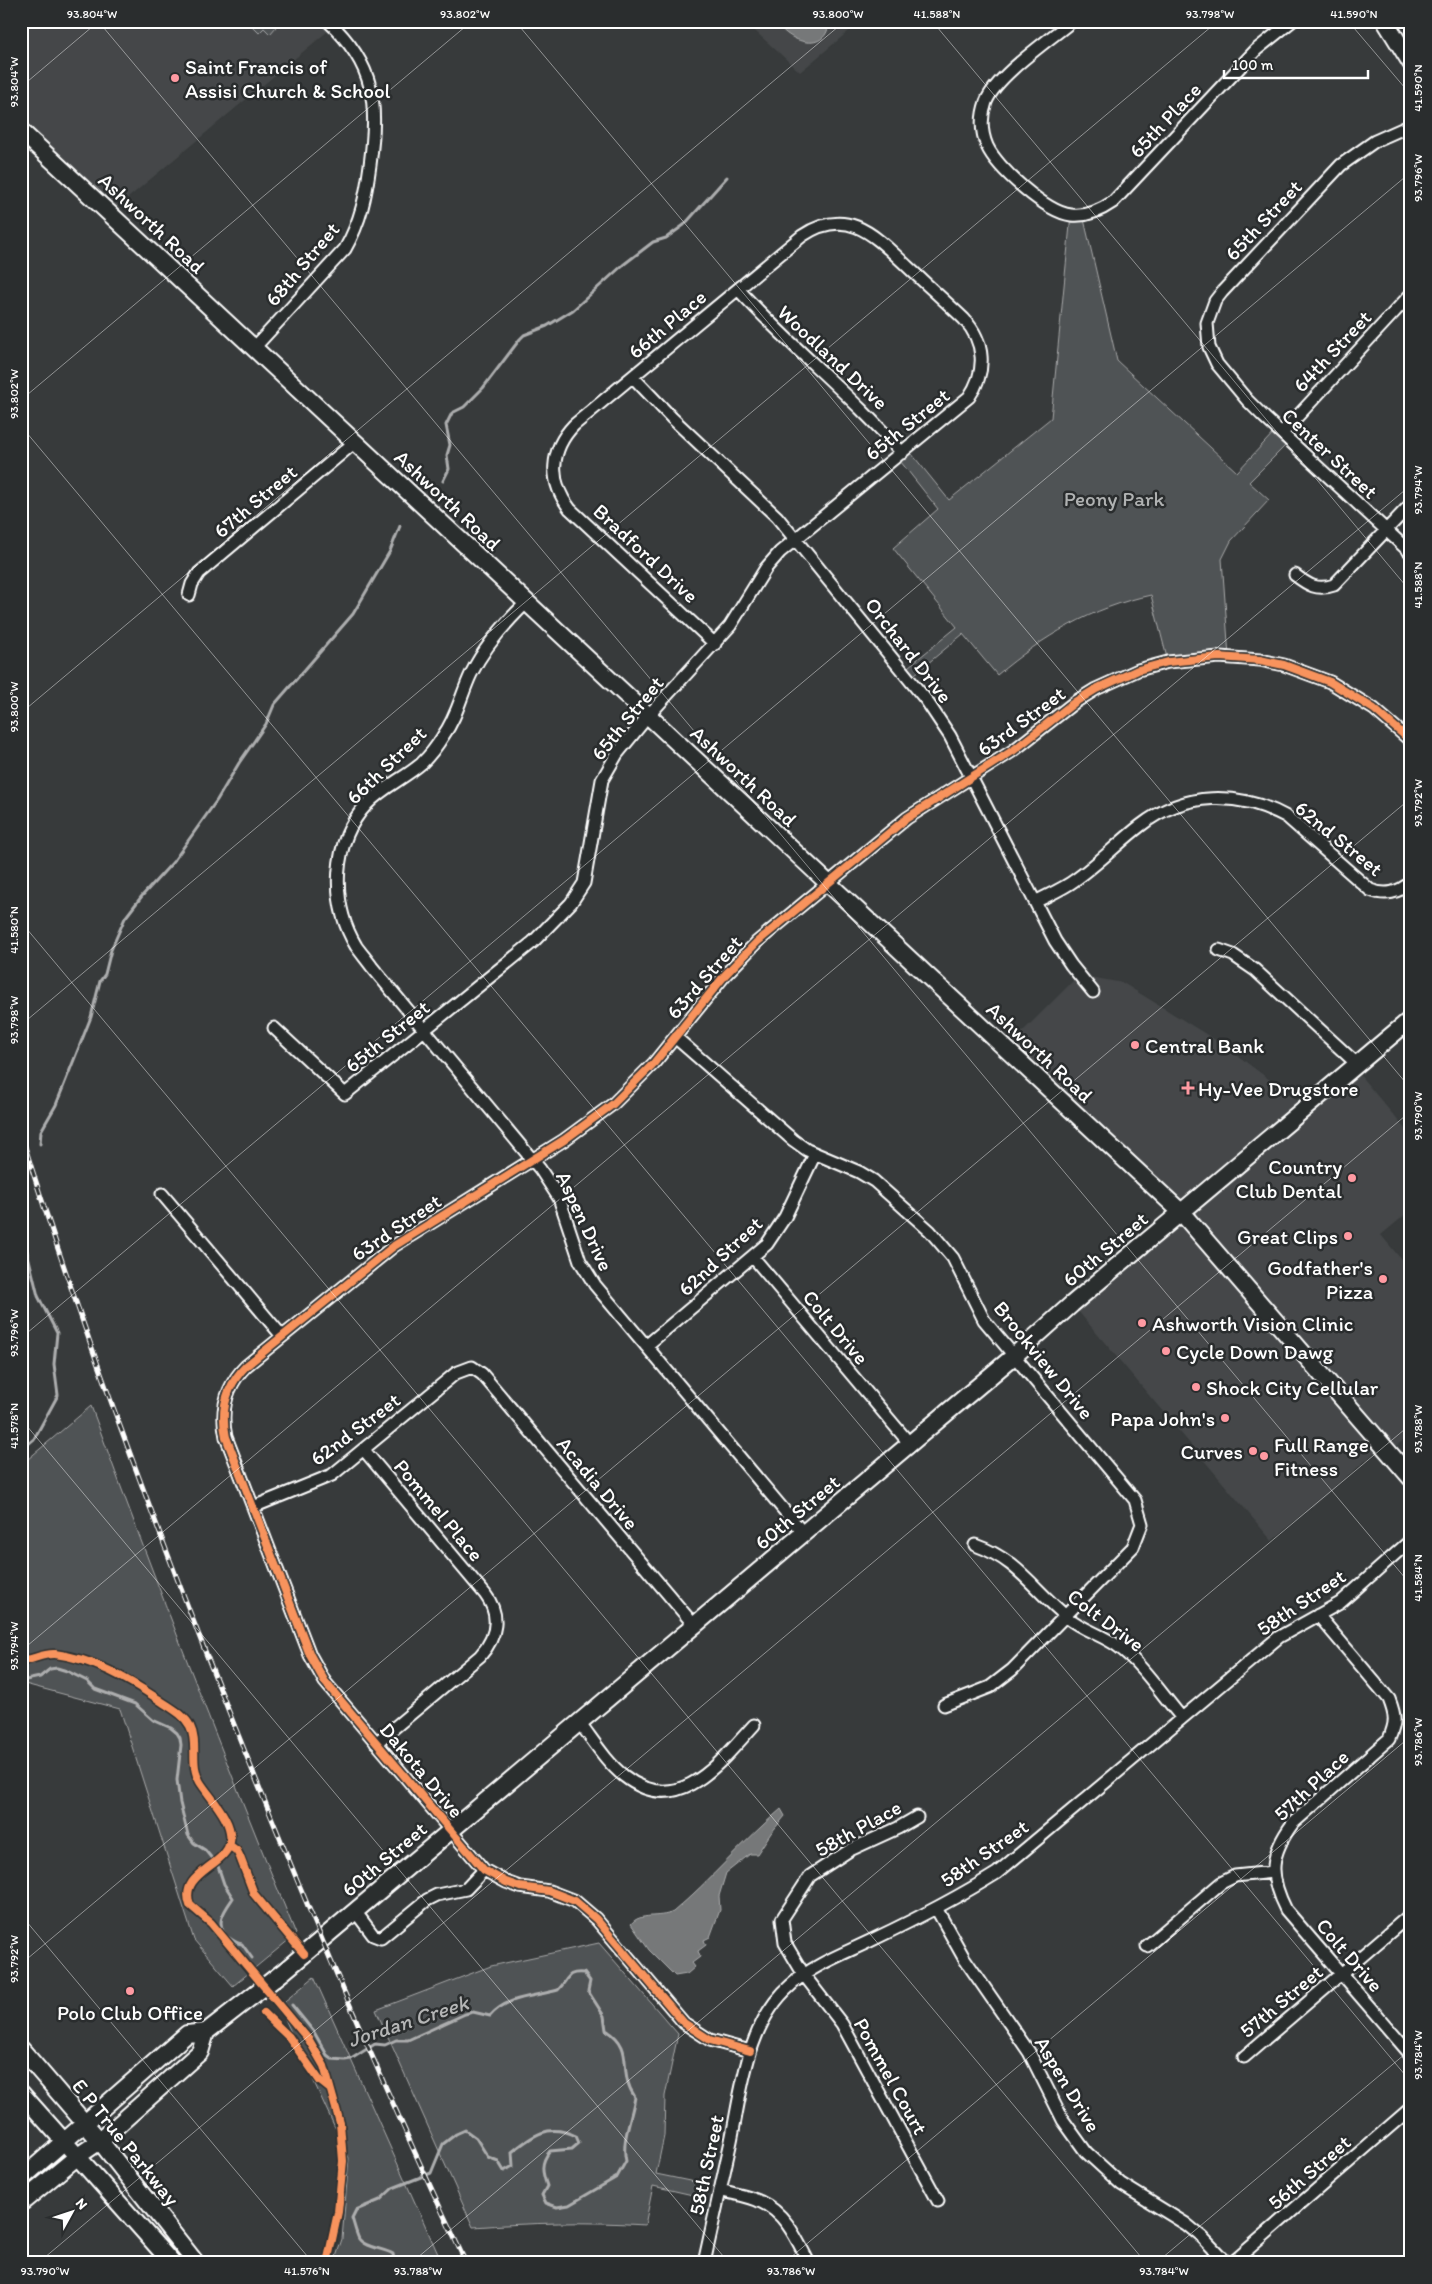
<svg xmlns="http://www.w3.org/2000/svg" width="1432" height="2284" viewBox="0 0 1432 2284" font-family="Itim,sans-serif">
	<rect width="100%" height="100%" fill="#373a3b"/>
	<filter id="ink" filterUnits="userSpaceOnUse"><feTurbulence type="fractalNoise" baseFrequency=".02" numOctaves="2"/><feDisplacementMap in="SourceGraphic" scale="10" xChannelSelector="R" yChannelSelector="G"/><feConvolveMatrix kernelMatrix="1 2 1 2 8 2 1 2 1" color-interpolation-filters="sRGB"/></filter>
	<g filter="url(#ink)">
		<!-- built -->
		<path fill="#444748" d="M21 21H340L110 213 21 131Z
			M744 21H861L800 72Z
			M1079 975 1123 983 1222 1044 1306 1107 1353 1067 1411 1136V1210L1381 1235 1411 1271V1434L1389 1452 1383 1446 1272 1541 1072 1304 1181 1212 1005 1049Z"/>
		<!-- green -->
		<path fill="#505354" stroke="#a8a9aa" d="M247 21H276L273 25 276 27 270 34 264 28 259 33Z
			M1071 215H1083L1117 361 1237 472 1277 429 1290 441 1249 482 1269 500 1231 541 1222 559 1229 657 1168 662 1151 595C1093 607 1042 637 997 675L963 634 909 679 903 671 957 627 893 548 938 509 897 457 907 448 949 500 1051 418Z
			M91 1406C156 1583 224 1759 296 1934L233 1986 194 1940 120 1709 21 1683V1465Z
			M599 1943 678 2034 665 2096 664 2136 656 2174 709 2185 706 2198 653 2186 645 2225C587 2221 530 2223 473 2227L376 2010 491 1966Z
			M314 1977 442 2263H334L342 2239 349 2158 279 2006Z"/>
		<!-- water -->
		<path fill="#767879" stroke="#adaeaf" d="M776 21H829C828 55 787 43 776 21Z
			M781 1809 785 1816 771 1833 757 1854H750L726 1873 719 1896 720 1910 710 1937 704 1940 706 1945 698 1951 700 1957 692 1963 695 1967 687 1974 675 1976 649 1950 631 1924C640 1912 659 1919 673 1912 711 1880 743 1841 781 1809Z"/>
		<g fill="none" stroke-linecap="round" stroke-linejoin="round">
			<!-- stream -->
			<path stroke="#adaeaf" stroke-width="3" d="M443 481 449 469 447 455 450 445 446 425 452 413 464 407 483 388 520 339 524 335 547 326 573 310 623 265 653 242 666 238 684 225 727 177
				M40 1144 41 1131 56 1105 91 1017 100 981 105 974 111 950 125 918 142 896 173 862 217 800 239 763 266 724 274 705 353 614 390 551 400 526
				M21 1227 38 1296 57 1333 54 1364 58 1395 34 1439 21 1450
				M21 1681 40 1677 50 1669 57 1668 67 1671 87 1681 95 1689 135 1704 153 1720 171 1728 177 1733 180 1738 181 1745 177 1780 180 1803 188 1835 194 1843 205 1850 218 1866 224 1884 233 1898C224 1911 214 1924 228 1937 233 1941 236 1943 242 1944L252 1958
				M292 2005 314 2032 327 2055 332 2059 345 2060 351 2059 375 2044 385 2045 396 2040H408L465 2014 473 2012 490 2016C507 1996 534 1997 558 1990 569 1979 566 1971 584 1973L590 1981 588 1991 604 2016 606 2030C637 2049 616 2070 635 2097 632 2117 621 2141 626 2161L617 2177 569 2205 557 2207 546 2203 542 2195 547 2186C542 2172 540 2163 550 2151L572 2149 579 2143 576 2136C549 2123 533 2135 512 2152L513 2166 504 2171 498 2161 488 2157 476 2138 465 2130 456 2134 443 2144 431 2173 393 2188 380 2200 356 2210 352 2218C354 2224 356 2233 359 2239 365 2248 384 2248 393 2254L394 2260 391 2263"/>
			<defs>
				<path id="street" d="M1072 21C1049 40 996 76 986 102 981 116 981 132 987 146 997 168 1046 212 1071 215 1087 217 1100 211 1113 202L1256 50 1292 21
					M1411 125 1375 141 1341 165 1222 292 1215 301 1207 323 1209 347 1217 364 1247 400 1264 417 1411 553
					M738 289C790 347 851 394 902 453
					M254 348 345 249C361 221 366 195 370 165 378 103 376 66 328 21
					M633 377 672 418 777 517 926 700 950 736 1055 941 1071 965 1093 992
					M1282 433 1411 294
					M1295 575C1308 585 1317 591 1334 585L1411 504
					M189 595 192 584 199 573 355 442
					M527 602C504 624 485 646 471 674 461 695 457 717 443 736 437 746 430 755 422 763 405 778 383 787 367 804 332 841 330 903 356 946 361 953 367 960 372 967L540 1169 559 1198 580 1261 595 1285 804 1534
					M1035 902C1048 895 1063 889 1075 880 1098 864 1118 843 1140 826 1184 791 1239 791 1287 817L1370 890C1386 896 1398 893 1411 882
					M1219 950 1233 955 1255 970 1357 1064
					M274 1028 345 1094 533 942 571 903 584 883 602 780 617 754 648 716 730 626 766 568 780 552 969 397C987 371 985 342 964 319 945 301 926 284 908 267 875 236 848 205 802 236L574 425C550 450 548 481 570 509L715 644
					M675 1037 793 1140 807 1150 859 1172 874 1181 930 1231 953 1258 984 1320 1135 1500 1142 1524 1133 1547 1012 1670 990 1687 944 1705
					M162 1194 282 1336
					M753 1257 910 1444
					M646 1346 767 1244 785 1217 815 1154
					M364 1450 485 1594C501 1615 497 1637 480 1656L376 1743
					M253 1507 332 1475 456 1373 472 1367 482 1374 694 1625
					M975 1545C1018 1560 1033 1589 1067 1617 1082 1630 1103 1635 1119 1647 1142 1664 1163 1696 1182 1718
					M1318 1615 1389 1699C1396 1717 1396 1722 1389 1739L1293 1823C1270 1854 1268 1875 1286 1910L1411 2055
					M579 1722C593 1740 606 1762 624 1776 679 1819 720 1762 754 1725
					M917 1817 898 1828 850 1850 810 1876 782 1919 785 1943 804 1975 842 2024 938 2201
					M936 1908 964 1958 1029 2052 1063 2120 1086 2152 1121 2184 1186 2224 1203 2238 1227 2263
					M355 1911 373 1935 381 1938 427 1900 437 1895 466 1889 484 1870
					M1147 1946 1221 1883 1235 1876 1273 1872
					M750 2051 710 2040 684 2023 596 1919 575 1901 549 1891 520 1887 506 1882 484 1870 325 1682 310 1655 226 1437C220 1409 226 1386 246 1366L394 1246 564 1140 613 1104 654 1063 725 975 757 942 907 818 1014 750 1075 702 1096 689 1138 670 1168 662 1219 657 1260 660 1284 665 1330 682 1374 709 1411 741
					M1244 2057 1411 1914
					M720 2190C733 2194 749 2196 761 2202 786 2213 797 2240 809 2263
					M704 2263C713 2222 722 2181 731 2141 742 2088 747 2023 791 1985 814 1964 846 1953 874 1939 916 1919 957 1898 997 1873L1279 1637 1340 1603 1411 1540
					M1232 2263 1411 2108"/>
				<path id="secondary" d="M1385 21 1411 63
					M21 131 1181 1212 1411 1478
					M21 2049 100 2141 196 2263
					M21 2093 172 2263
					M21 2179 187 2034 206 2032 283 1972 1014 1356 1072 1304 1411 1019
					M21 2203 78 2156 100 2141 200 2052 206 2032"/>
			</defs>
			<!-- street casing -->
			<use href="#street" stroke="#fff" stroke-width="15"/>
			<!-- secondary casing -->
			<use href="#secondary" stroke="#fff" stroke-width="20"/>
			<!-- street -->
			<use href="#street" stroke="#2a2d2e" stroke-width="11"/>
			<!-- secondary -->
			<use href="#secondary" stroke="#2a2d2e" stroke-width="16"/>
			<defs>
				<path id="rail" d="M21 1134C75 1309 139 1481 205 1651 286 1858 371 2062 466 2263"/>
			</defs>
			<!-- rail casing -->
			<use href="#rail" stroke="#fff" stroke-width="5"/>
			<!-- rail -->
			<use href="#rail" stroke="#2a2d2e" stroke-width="3" stroke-dasharray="9" stroke-linecap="butt"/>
			<defs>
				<path id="cycleway" d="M21 1661C33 1660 43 1653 55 1654 94 1659 126 1678 158 1699 169 1707 184 1714 190 1726 199 1744 189 1764 200 1782 210 1798 234 1821 230 1842 226 1866 178 1873 190 1905L211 1923 309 2040 324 2066 340 2123 343 2161 338 2212 327 2263
					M229 1845 237 1851 240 1857 254 1894 304 1954
					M264 2013 289 2037 320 2081 330 2089
					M750 2051 710 2040 684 2023 596 1919 575 1901 549 1891 520 1887 506 1882 484 1870 325 1682 310 1655 226 1437C220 1409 226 1386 246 1366L394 1246 564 1140 613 1104 654 1063 725 975 757 942 907 818 1014 750 1075 702 1096 689 1138 670 1168 662 1219 657 1260 660 1284 665 1330 682 1374 709 1411 741"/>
			</defs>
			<!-- cycleway casing -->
			<use href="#cycleway" stroke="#2a2d2e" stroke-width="11"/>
			<!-- cycleway -->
			<use href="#cycleway" stroke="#f8935d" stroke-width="8"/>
		</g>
	</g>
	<!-- ticks -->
	<path fill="none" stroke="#fff" stroke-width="1" stroke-opacity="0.45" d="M98 21 1411 1585M515 21 1411 1089M932 21 1411 592M1348 21 1411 95M21 87 99 21M21 400 472 21M21 426 1411 2082M21 713 845 21M21 922 1146 2263M21 1025 1218 21M21 1338 1411 172M21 1419 729 2263M21 1651 1411 485M21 1915 313 2263M21 1964 1411 798M38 2263 1411 1111M411 2263 1411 1424M784 2263 1411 1736M1156 2263 1411 2049"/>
	<!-- markers -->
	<g fill="#ff9aa2" stroke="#2a2d2e" stroke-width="2">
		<circle cx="175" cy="78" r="5"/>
		<circle cx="1135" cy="1045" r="5"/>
		<path d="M1185.5 1080.5h5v5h5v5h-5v5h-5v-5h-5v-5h5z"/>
		<circle cx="1352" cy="1178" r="5"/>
		<circle cx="1348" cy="1236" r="5"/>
		<circle cx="1383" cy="1279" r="5"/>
		<circle cx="1142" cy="1323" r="5"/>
		<circle cx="1166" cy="1351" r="5"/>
		<circle cx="1196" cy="1387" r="5"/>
		<circle cx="1225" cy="1418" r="5"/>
		<circle cx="1253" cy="1451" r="5"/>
		<circle cx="1264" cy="1456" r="5"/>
		<circle cx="130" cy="1991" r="5"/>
	</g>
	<g text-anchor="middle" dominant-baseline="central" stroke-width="5" stroke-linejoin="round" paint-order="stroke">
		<!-- poi labels -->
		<g font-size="21" fill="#fff" stroke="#2a2d2e" text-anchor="start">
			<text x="185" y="66">Saint Francis of<tspan x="185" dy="24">Assisi Church &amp; School</tspan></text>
			<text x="1145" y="1045">Central Bank</text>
			<text x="1198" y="1088">Hy-Vee Drugstore</text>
			<text x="1342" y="1166" text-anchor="end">Country<tspan x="1342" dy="24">Club Dental</tspan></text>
			<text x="1338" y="1236" text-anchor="end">Great Clips</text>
			<text x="1373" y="1267" text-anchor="end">Godfather's<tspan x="1373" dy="24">Pizza</tspan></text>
			<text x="1152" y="1323">Ashworth Vision Clinic</text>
			<text x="1176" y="1351">Cycle Down Dawg</text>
			<text x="1206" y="1387">Shock City Cellular</text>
			<text x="1215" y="1418" text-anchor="end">Papa John's</text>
			<text x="1274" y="1444">Full Range<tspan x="1274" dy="24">Fitness</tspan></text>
			<text x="1243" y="1451" text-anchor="end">Curves</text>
			<text x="130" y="2012" text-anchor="middle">Polo Club Office</text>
		</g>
		<!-- street labels -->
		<g font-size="21" fill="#fff" stroke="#2a2d2e">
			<text transform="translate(1165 120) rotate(-47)">65th Place</text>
			<text transform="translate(1263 220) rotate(-47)">65th Street</text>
			<text transform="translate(152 223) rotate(43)">Ashworth Road</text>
			<text transform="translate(302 264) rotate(-50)">68th Street</text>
			<text transform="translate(667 324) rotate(-40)">66th Place</text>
			<text transform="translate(1332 351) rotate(-47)">64th Street</text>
			<text transform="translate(833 357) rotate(43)">Woodland Drive</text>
			<text transform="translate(907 424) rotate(-39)">65th Street</text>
			<text transform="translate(1330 453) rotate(43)">Center Street</text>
			<text transform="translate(448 500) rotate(43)">Ashworth Road</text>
			<text transform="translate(255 501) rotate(-40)">67th Street</text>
			<text transform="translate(646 553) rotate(43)">Bradford Drive</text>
			<text transform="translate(909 650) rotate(52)">Orchard Drive</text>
			<text transform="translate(627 718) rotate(-51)">65th Street</text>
			<text transform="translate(1021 721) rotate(-36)">63rd Street</text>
			<text transform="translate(386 765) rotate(-44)">66th Street</text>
			<text transform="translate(744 776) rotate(43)">Ashworth Road</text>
			<text transform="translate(1339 838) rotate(39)">62nd Street</text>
			<text transform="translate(704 977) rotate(-49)">63rd Street</text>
			<text transform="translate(387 1036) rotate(-39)">65th Street</text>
			<text transform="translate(1040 1052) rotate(43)">Ashworth Road</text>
			<text transform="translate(585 1221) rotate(65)">Aspen Drive</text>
			<text transform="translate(396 1227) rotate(-34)">63rd Street</text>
			<text transform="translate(1105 1249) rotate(-40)">60th Street</text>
			<text transform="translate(720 1256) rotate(-43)">62nd Street</text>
			<text transform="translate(836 1327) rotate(50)">Colt Drive</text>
			<text transform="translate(1044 1360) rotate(51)">Brookview Drive</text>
			<text transform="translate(355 1429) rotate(-37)">62nd Street</text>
			<text transform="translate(598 1483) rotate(50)">Acadia Drive</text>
			<text transform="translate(439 1510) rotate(50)">Pommel Place</text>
			<text transform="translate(797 1512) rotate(-40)">60th Street</text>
			<text transform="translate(1301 1602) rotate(-34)">58th Street</text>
			<text transform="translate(1106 1620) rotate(37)">Colt Drive</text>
			<text transform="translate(422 1770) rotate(50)">Dakota Drive</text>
			<text transform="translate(1311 1785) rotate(-43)">57th Place</text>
			<text transform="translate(858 1828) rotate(-29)">58th Place</text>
			<text transform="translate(984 1853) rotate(-35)">58th Street</text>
			<text transform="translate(384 1859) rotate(-40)">60th Street</text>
			<text transform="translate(1350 1955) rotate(49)">Colt Drive</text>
			<text transform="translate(1281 2001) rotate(-40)">57th Street</text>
			<text transform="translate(891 2076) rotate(61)">Pommel Court</text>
			<text transform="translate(1068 2084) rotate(59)">Aspen Drive</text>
			<text transform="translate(126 2142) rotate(51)">E P True Parkway</text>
			<text transform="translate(706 2165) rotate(-78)">58th Street</text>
			<text transform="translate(1309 2172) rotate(-41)">56th Street</text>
		</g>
		<!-- park labels -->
		<g font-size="21" fill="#b0b2b2" stroke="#2a2d2e">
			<text x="1114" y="498">Peony Park</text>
		</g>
		<!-- water labels -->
		<g font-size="22" font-style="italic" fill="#b4b5b5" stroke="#2a2d2e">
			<text transform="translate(408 2021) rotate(-18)">Jordan Creek</text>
		</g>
	</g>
	<!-- margin -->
	<rect width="1432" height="2284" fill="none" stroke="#2a2d2e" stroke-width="55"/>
	<!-- north arrow -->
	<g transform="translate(72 2212) rotate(50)" stroke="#2a2d2e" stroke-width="4" paint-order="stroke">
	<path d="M0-4L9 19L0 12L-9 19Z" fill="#ffffff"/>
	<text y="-8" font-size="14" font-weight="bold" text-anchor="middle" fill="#ffffff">N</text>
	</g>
	<!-- scale -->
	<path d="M1224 70v8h144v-8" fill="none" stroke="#ffffff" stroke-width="2.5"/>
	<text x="1232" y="70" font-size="15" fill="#ffffff" stroke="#2a2d2e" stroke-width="4" paint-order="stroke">100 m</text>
	<rect x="28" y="28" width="1376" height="2228" fill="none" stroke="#fff" stroke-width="2"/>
	<g font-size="12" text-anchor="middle" fill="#fff">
		<text x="92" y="18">93.804°W</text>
		<text x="465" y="18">93.802°W</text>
		<text x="838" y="18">93.800°W</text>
		<text x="937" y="18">41.588°N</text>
		<text x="1210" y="18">93.798°W</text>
		<text x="1354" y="18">41.590°N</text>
		<text transform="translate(14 82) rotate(-90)" y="4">93.804°W</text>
		<text transform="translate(1418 88) rotate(-90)" y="4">41.590°N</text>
		<text transform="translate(1418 178) rotate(-90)" y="4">93.796°W</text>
		<text transform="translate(14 394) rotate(-90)" y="4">93.802°W</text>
		<text transform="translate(1418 490) rotate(-90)" y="4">93.794°W</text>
		<text transform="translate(1418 585) rotate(-90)" y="4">41.588°N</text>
		<text transform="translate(14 707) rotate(-90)" y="4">93.800°W</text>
		<text transform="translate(1418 803) rotate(-90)" y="4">93.792°W</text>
		<text transform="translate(14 930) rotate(-90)" y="4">41.580°N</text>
		<text transform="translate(14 1020) rotate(-90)" y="4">93.798°W</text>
		<text transform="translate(1418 1116) rotate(-90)" y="4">93.790°W</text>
		<text transform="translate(14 1333) rotate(-90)" y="4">93.796°W</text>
		<text transform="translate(14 1426) rotate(-90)" y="4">41.578°N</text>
		<text transform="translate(1418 1429) rotate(-90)" y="4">93.788°W</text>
		<text transform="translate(1418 1578) rotate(-90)" y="4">41.584°N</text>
		<text transform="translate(14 1646) rotate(-90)" y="4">93.794°W</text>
		<text transform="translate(1418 1742) rotate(-90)" y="4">93.786°W</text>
		<text transform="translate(14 1959) rotate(-90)" y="4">93.792°W</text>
		<text transform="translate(1418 2055) rotate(-90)" y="4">93.784°W</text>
		<text x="45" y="2275">93.790°W</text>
		<text x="307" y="2275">41.576°N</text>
		<text x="418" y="2275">93.788°W</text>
		<text x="791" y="2275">93.786°W</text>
		<text x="1164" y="2275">93.784°W</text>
	</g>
</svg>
